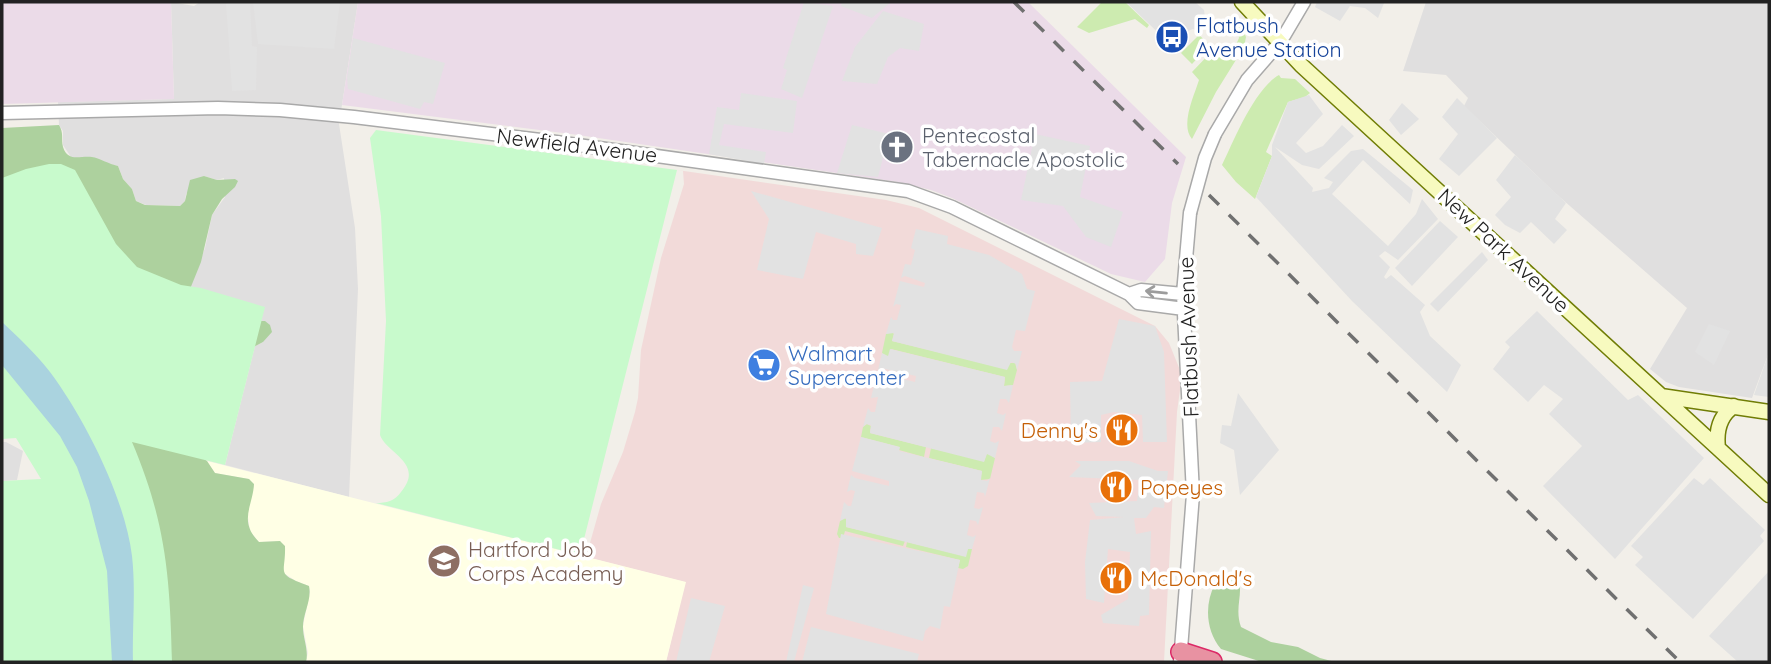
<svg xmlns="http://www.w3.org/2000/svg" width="1771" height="664" viewBox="0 0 1771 664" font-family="Quicksand,sans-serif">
	<rect width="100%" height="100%" fill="#f2efe9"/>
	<!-- residential -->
	<path fill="#e0dfdf" d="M171 2 194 6 200 2H358L339 124 355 228 358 289 349 497 225 465 255 346 263 342 265 321H261L264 308 190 287 205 248 212 215 225 197 224 178 217 180 204 176 186 194 185 201 180 206 146 205 136 201 132 189 123 179 118 166 105 163 92 157 77 159 71 157 63 145V131L59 125 58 102 174 99Z
		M1426 2H1769V352L1752 398 1679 387 1666 382 1650 369 1687 308 1555 193 1464 106 1468 98 1446 75 1403 71Z
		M2 442H6L23 451 17 480 2 481Z"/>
	<!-- commercial -->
	<path fill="#f2dad9" d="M677 170 886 200 919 208 1155 326 1169 343 1182 375 1177 412 1164 662H666L685 582 586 557 601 504 623 452 635 412 638 398 641 350 661 258 684 184 683 171Z"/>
	<!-- industrial -->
	<path fill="#ebdbe8" d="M2 2H171L174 99 2 104Z
		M358 2H1028L1186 157 1172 203 1165 259 1145 282 1111 274 952 198 931 190 898 182 571 134 342 105Z"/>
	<!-- education -->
	<path fill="#ffffe5" d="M207 461 686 582 666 662H306L308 653 303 626 310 592 309 586 296 581 284 573 282 566 285 553 280 541 259 542 250 531 247 510 254 485 249 479 215 473Z"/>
	<!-- grass -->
	<path fill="#cdebb0" d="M1102 2H1125L1149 25 1147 28 1135 19 1089 33 1077 27Z
		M1241 25 1246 37 1244 47 1216 92 1192 139C1180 125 1194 96 1199 80L1192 72 1214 49 1220 55 1227 49 1233 51 1239 38 1237 28Z
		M1199 35 1210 45 1192 64 1181 53Z
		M1279 75 1281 78 1295 79 1310 93 1305 97 1288 102 1266 152 1272 156 1255 199 1236 182 1222 165C1234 140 1255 88 1279 75Z
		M892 332 894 334 892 341 1007 369 1009 363H1015L1017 370 1013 385 1004 386 1005 377 891 349 889 356H883L882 353 886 334Z
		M867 424 871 426 870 433 926 447 924 457 899 450V447L861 437 863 427Z
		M931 448 984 461 987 453 995 458 990 479 980 480 982 471 929 458Z
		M844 518 848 520 846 527 905 541 903 546 845 531 843 538H839L837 534 840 521Z
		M907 542 965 556 968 548 972 549 968 566 963 569 958 568 960 560 906 547Z"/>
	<!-- forest -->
	<path fill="#add19e" d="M59 125C64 133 61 139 63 147 68 163 81 155 92 157 99 158 109 164 118 166L123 179 132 189 136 201 145 205 180 206 185 201 190 180 204 176 217 180 235 179 238 181 235 187 222 199 212 215 201 262 188 294 258 321H265L270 325 272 332 263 342 250 349 197 453 207 461 215 473 249 479 254 484C253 506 238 521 259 542L280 541 285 546C286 575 274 573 309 586 312 600 303 613 303 627 303 639 309 650 306 662H133L2 322V128Z
		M1232 575 1238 578C1244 594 1234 607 1241 627L1271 642 1298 647 1320 658 1335 662H1262L1221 649C1206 631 1204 605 1215 584Z"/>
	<!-- park -->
	<path fill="#c8facc" d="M376 130 677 170 580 555 376 503C386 503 395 501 401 492 425 463 387 454 380 435L386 321 381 216 370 138Z
		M49 164H61L75 170 116 244 137 267 181 285 201 288 265 307 225 465 132 442C166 522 170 577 172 662H2V481L41 479 16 438 2 439V178L26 169Z"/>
	<!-- parking -->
	<path fill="#e2e2e2" d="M226 2H250L252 46 257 47 256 90 232 91Z
		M253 2H340L334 49 258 44Z
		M804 2 833 6 802 98 781 89 787 70 783 68Z
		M842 2H891L872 18 841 6Z
		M1126 2H1195L1204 10 1205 17 1195 30 1193 29 1185 32 1171 45Z
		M1317 2H1381L1384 3 1378 18 1365 8 1350 6 1340 21 1315 7Z
		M883 11 924 24 919 51 900 48 888 57 877 84 842 81 855 47Z
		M353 38 445 63 433 104 424 102 420 109 348 89 347 78Z
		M741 93 797 101 793 133 724 124 719 145 766 152 764 164 709 154 717 107 739 110Z
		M1309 95 1323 114 1296 143 1306 153 1323 146 1342 125 1354 136 1319 169 1302 165 1275 147 1313 188 1312 192 1329 188 1333 182 1324 178 1351 151 1363 149 1413 190 1410 204 1363 160 1332 194 1388 246 1416 214 1422 199 1438 219 1398 260 1385 251 1379 256 1390 267 1384 277 1386 279 1391 275 1425 305 1420 312 1430 336 1461 365 1447 392 1352 301 1256 197 1272 156V145L1288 102Z
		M1457 98 1497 138 1459 176 1439 159 1458 134 1442 117Z
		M1402 103 1419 119 1401 135 1389 120Z
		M852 125 889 134 878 177 837 173Z
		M1035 134 1090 146 1080 197 1123 212 1111 247 1086 237 1063 206 1021 200Z
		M1515 155 1566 203 1555 219 1567 230 1554 244 1531 222 1520 233 1505 225 1495 215 1511 197 1496 180Z
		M751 191 882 228 873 256 856 254V244L816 232 803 279 757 270 769 219Z
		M1440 221 1458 237 1412 286 1395 268Z
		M916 229 948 236 947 244 989 255 1022 274 1027 289 1035 291 1025 331 1016 330 1012 347 1014 351H1022L1017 370 1016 364 1011 362 1007 370 892 341 894 333 886 334 891 317 893 320H897L901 305 896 304 893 307 900 281 924 287 925 283 905 276 901 278 905 264 911 265 915 250 911 248Z
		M1482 252 1488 260 1438 312 1430 304Z
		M1537 311 1628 400 1638 395 1704 458 1615 559 1543 486 1582 446 1549 414 1563 399 1544 385 1528 402 1493 369 1510 347 1505 342Z
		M1119 319 1155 326 1164 352 1167 442H1143L1142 415 1114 412 1101 415V442L1071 443 1070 382 1102 381Z
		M1709 324 1730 331 1714 365 1695 352Z
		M890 349 1005 377 1004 386 1013 385 1009 403 1006 399H1000L997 413 1003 415 1006 413 1002 431 999 427H993L990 441 995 443 999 441 995 458 987 454 984 462 870 433 871 425 866 424 863 427 868 408 871 412H875L878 397 871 398 877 373 915 382 916 376 881 368 878 370 882 353 888 356Z
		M1769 352V397L1754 395Z
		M1238 393 1279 450 1240 495 1234 450 1220 443 1222 425 1231 426Z
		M861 437 900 447 899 451 982 471 981 480 987 481 990 478 985 497 984 493 977 492 974 508 979 509 983 507 978 525 976 521 970 520 967 535 973 537 976 535 972 549H968L966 557 846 527V518L840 521 844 502 848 506H851L855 491 851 490 847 492 851 475 855 478 889 486V481L852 471Z
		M1075 461H1129L1158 471H1168L1164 508 1154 507 1146 518H1134L1136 534 1151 531 1149 615 1140 616 1139 626 1103 623 1101 615 1128 599 1130 552 1108 549 1104 603 1086 599 1085 562 1090 520 1124 517 1096 516 1089 503 1137 501 1140 480 1069 477 1081 465Z
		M1694 478 1703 485 1710 478 1765 530 1760 536 1764 541 1693 619 1635 565 1643 557 1631 546Z
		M841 534 960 560 950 607 944 606 940 629 930 626 925 631 923 641 826 614Z
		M1769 571V662H1738L1709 636Z
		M803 585 814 588 794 662H786Z
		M691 598 725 606 709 662H676Z
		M811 627 919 654 917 662H802Z"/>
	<!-- water -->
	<path fill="#aad3df" d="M2 322C19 338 36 354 50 372 85 419 125 498 132 556 136 591 132 627 133 662H112L107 571 89 501 77 467 60 436 2 365Z"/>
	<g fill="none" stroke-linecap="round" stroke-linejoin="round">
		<defs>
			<path id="tertiary" d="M2 113 218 108 280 110 354 117 549 141 908 191 952 207 1129 294 1138 303 1184 309
				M1215 134 1247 80 1281 41 1304 2
				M1129 294 1141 290 1183 294
				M1180 662 1193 494 1183 294 1190 213"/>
			<path id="secondary" d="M1242 2 1301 65 1769 495
				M1661 396 1769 412
				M1718 448C1716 432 1719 416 1734 406"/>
			<path id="motorway" d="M1181 652 1212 662"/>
		</defs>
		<!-- tertiary casing -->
		<use href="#tertiary" stroke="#a9a9a9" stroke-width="15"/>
		<!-- secondary casing -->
		<use href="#secondary" stroke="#707d05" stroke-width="17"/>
		<!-- motorway casing -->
		<use href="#motorway" stroke="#dc2a67" stroke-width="22"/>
		<!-- tertiary -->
		<use href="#tertiary" stroke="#fff" stroke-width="12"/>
		<!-- secondary -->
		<use href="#secondary" stroke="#f7fabf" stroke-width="14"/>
		<!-- motorway -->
		<use href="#motorway" stroke="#e892a2" stroke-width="19"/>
		<!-- rail -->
		<path stroke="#707070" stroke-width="3.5" stroke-dasharray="14 14" stroke-linecap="butt" d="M1014 2 1178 164
			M1209 195 1680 662"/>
		<defs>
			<path id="tertiary-bridge" d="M1190 213 1205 158 1215 134"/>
		</defs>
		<!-- tertiary-bridge casing -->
		<use href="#tertiary-bridge" stroke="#a9a9a9" stroke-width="15" stroke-linecap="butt"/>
		<!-- tertiary-bridge -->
		<use href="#tertiary-bridge" stroke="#fff" stroke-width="12"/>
	</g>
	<!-- one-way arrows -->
	<defs><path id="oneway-shaft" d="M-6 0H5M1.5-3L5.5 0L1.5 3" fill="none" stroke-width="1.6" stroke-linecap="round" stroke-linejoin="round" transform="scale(1.75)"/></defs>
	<use stroke="#9c9c9c" href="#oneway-shaft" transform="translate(1156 292) rotate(-174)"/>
	<!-- icons -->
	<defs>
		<symbol id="bus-disc" viewBox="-11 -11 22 22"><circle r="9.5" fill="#1a4fb4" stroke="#fff"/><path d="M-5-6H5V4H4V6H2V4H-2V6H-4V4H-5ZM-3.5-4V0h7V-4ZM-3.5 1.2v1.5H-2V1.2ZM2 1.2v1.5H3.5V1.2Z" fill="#fff"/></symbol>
		<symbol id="church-disc" viewBox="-11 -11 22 22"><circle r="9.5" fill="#6b7280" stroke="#fff"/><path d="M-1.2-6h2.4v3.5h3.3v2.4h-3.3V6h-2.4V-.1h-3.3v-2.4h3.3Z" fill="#fff"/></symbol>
		<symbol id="supermarket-disc" viewBox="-11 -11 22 22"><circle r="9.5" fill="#3f7fe0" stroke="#fff"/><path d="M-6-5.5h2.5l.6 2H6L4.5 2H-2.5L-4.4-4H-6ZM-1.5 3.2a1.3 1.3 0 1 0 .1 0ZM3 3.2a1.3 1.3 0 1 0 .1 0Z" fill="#fff"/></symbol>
		<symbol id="restaurant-disc" viewBox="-11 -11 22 22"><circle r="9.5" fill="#e8710a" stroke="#fff"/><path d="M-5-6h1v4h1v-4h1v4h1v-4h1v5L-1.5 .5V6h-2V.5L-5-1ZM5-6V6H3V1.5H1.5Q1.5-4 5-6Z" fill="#fff"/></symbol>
		<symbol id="school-disc" viewBox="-11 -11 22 22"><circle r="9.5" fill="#8d6e63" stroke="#fff"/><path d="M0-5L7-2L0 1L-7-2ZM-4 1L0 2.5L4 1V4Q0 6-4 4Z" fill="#fff"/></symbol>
	</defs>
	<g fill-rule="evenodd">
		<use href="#bus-disc" x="1153" y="18" width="38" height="38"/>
		<use href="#church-disc" x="878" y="128" width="38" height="38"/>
		<use href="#supermarket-disc" x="745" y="346" width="38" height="38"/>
		<use href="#restaurant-disc" x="1103" y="411" width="38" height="38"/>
		<use href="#restaurant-disc" x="1097" y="468" width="38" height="38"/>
		<use href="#school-disc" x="425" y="542" width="38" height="38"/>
		<use href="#restaurant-disc" x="1097" y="559" width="38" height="38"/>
	</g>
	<g text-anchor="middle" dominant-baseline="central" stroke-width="7" stroke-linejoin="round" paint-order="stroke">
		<!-- transit labels -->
		<g font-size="21" fill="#164399" stroke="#fff" text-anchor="start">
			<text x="1196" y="25">Flatbush<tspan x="1196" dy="24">Avenue Station</tspan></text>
		</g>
		<!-- worship labels -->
		<g font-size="21" fill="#5b616d" stroke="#fff" text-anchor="start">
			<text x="922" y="135">Pentecostal<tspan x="922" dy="24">Tabernacle Apostolic</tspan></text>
		</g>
		<!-- street labels -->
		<g font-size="21" fill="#222" stroke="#fff">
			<text transform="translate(577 145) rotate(7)">Newfield Avenue</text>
			<text transform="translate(1504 250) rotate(43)">New Park Avenue</text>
			<text transform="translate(1188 337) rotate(-92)">Flatbush Avenue</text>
		</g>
		<!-- shop labels -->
		<g font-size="21" fill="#366cbe" stroke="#fff" text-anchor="start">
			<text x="788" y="353">Walmart<tspan x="788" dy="24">Supercenter</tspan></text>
		</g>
		<!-- food labels -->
		<g font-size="21" fill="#c56008" stroke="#fff" text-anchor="start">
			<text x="1098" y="430" text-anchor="end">Denny's</text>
			<text x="1140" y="487">Popeyes</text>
			<text x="1140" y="578">McDonald's</text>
		</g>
		<!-- education labels -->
		<g font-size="21" fill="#785e54" stroke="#fff" text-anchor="start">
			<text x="468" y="549">Hartford Job<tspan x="468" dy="24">Corps Academy</tspan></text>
		</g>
	</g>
	<!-- border -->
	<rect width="1771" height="664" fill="none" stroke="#222222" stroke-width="7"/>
</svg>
